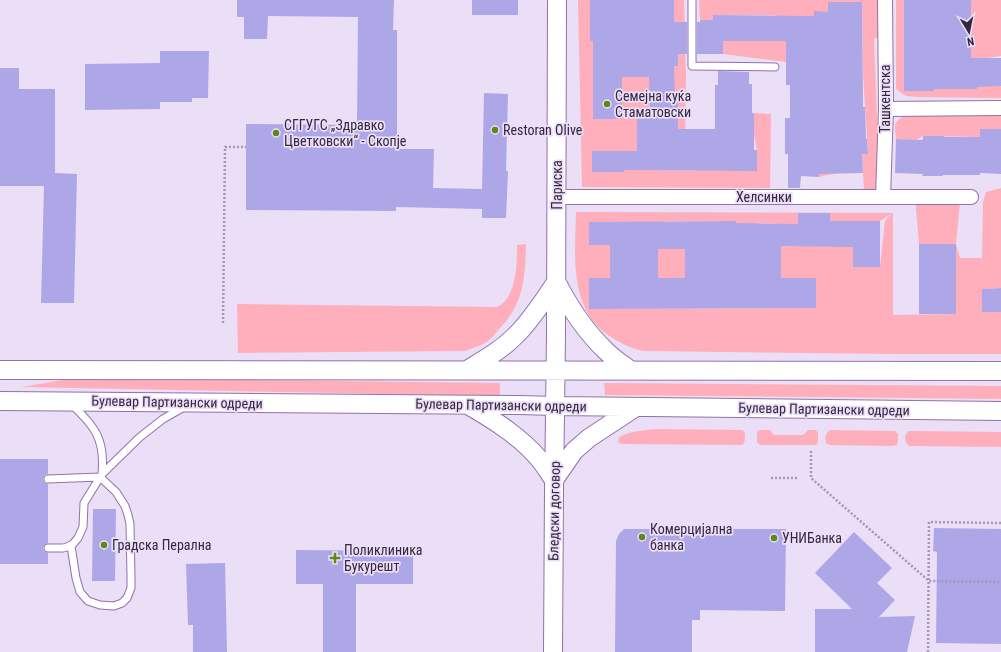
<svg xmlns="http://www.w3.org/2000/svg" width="1001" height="652" viewBox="0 0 1001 652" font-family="'Roboto Condensed',sans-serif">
	<rect width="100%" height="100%" fill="#ebdef7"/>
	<!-- green -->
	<path fill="#ffafbb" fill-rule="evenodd" d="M578 0H590L591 41H626L670 68H675V66H678V22H670L669 10H674V0H684L686 77 685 151H647V170L696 171V150H757L754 134V113L771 114 770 188 582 187ZM621 57 622 119H593V58ZM649 90 675 100 678 101V119L675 120V127L637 128V112L650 111ZM592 151H623L624 171 592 172Z
		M699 0H879L880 37 874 39 878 142V190H864L863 173 862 154H868L863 74 862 2H828V22L837 173 819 177 824 12H814V16L790 62H786L723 54V41H775V15H713V20H700Z
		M896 0H1001V56L987 58V86H1001V98L919 97 906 96 896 89ZM904 56H952L953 58 977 89H953L934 84V91H904Z
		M1001 115V129L980 137 923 136 916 140 896 139C895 126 892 123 904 116Z
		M1001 188V288L982 289V312H1001V354H894L644 351C633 349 626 346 616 340 568 314 575 259 576 212L893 213V315L956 314V244H919L915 197 960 202 956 244 960 258H982L983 202 986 192ZM891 214 885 221 880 267H854L853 222 880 221ZM666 221H736V246L685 258V249H666ZM589 222H658L610 245 589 244ZM759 223 781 224V267L746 233ZM589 278H816V308L590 309Z
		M526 244C525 279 524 304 498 330 495 334 492 338 488 341 481 346 472 348 465 351L238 353 237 304 497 307C517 298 517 263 517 245Z
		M76 378 500 383V396L21 387Z
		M604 383 1001 386V399L605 395Z
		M657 429 741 430 744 431C746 435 745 442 743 445L621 444 618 442 619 437C631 431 644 430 657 429Z
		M760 430H770L774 435H803L808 430H816L818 433V442L816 445H760L757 442V432Z
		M830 430 895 431 898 434V440L897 445 892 446 830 445 826 443C825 438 825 433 830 430Z
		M909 431 1001 432V447L909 446 906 443C905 438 904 434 909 431Z"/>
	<!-- building -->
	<path fill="#aea7e7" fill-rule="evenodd" d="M237 0H394L393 30H397V149H434L433 188 482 189 484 93 508 94 506 171H508L506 218H482V209L396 207V211L246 210V124L357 125 358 17 268 16 267 39H244V17H237Z
		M472 0H518V15H472Z
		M590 0H674V22H687V54H678V66H675L674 68 675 100H678V129H715V85H718V71L749 72V84H752V113H754V150H757V171L624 170V172H592V151H637V111H650L649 77H622V119H593V41H590Z
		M904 0H971V58H1001V86L977 87V89H934V91H904Z
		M828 2H862L863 107H865L866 139H867L868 154H862L863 173 819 174V177L801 176 800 188H788V154H785V118H790V85H786V41H723V54H697V22H700V20H713V15L814 16V11L828 12Z
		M160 51H209L208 98H192V102H160V109L85 110V64L160 63Z
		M0 68H19V89H55V173L77 174 74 303H41L44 186H0Z
		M980 129H1001V174L980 173V175H943V176H922L923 174 895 173 896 139 923 140V136H944V137H980Z
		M798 213H830V221H880V267H853V247L781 246V278H816V308L589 309V278H610V245H589V222L736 221V223L798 224ZM658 249H685V278H658Z
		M919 244H956V314H919Z
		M1001 288V312H982V289Z
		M0 459H48V474L45 475 43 479 44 482 48 484V543L45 544 43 548 44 551 48 553V564H0Z
		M93 509H116L115 581H92Z
		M934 528 1001 529V644L936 643 937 552 933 551Z
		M624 529H786L785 611 700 610V620H692V652H615L616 541 619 534Z
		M854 532 892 568 877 583 895 600 879 617 915 616 907 652H815V609H852L815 573Z
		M296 550 413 551V584H356V652H323V584H296Z
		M225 563 227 652H193V625H188L186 564Z"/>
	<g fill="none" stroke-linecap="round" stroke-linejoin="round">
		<defs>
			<path id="service" d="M692 0V66L775 67
				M71 404C96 427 105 440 102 474
				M48 479 100 477 116 492 125 506 128 515 130 524 131 577V588L127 598 122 603 114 606 100 605 88 601 80 592 76 578 71 546
				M48 548H63L67 547 73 544 78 538 83 527 84 503 102 474 140 437 163 419 184 407"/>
			<path id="minor" d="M886 109 1001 108
				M556 197H971
				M883 197 886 109 885 0"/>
			<path id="tertiary" d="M557 283C570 308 585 331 606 351 613 358 622 364 630 370
				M0 370 1001 371
				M467 370C485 359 503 349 517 334 532 319 544 300 556 282
				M0 401 519 405 555 406 1001 411
				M468 405C494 420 521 437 540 460 545 466 549 473 554 480
				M554 480 574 451 589 438 636 407
				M553 652 554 491 556 334 557 0"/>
		</defs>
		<!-- service casing -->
		<use href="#service" stroke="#9172ab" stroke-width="9"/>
		<!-- minor casing -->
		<use href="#minor" stroke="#9172ab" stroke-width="16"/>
		<!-- tertiary casing -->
		<use href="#tertiary" stroke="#9172ab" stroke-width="20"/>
		<!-- path -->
		<path stroke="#a597b0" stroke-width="2.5" stroke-dasharray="2 2" stroke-linecap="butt" d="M223 323 225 147H246
			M811 451V478L929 581 1001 582
			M771 478H797
			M928 652 929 522 1001 523"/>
		<!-- service -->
		<use href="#service" stroke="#fff" stroke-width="7"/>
		<!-- minor -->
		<use href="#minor" stroke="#fff" stroke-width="14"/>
		<!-- tertiary -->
		<use href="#tertiary" stroke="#fff" stroke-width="18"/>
	</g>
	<!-- markers -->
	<g fill="#5e8917" stroke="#ebdef7" stroke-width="1.5">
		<circle cx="607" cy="104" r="4"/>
		<circle cx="495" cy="130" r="4"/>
		<circle cx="276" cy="133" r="4"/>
		<circle cx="642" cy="537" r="4"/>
		<circle cx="774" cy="538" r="4"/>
		<circle cx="104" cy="545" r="4"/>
		<path d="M333 552h4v4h4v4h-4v4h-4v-4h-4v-4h4z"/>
	</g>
	<g text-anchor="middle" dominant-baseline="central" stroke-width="3.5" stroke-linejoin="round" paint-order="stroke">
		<!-- poi labels -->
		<g font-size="14" fill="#34263e" stroke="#ebdef7" text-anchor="start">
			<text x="615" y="96">Семејна куќа<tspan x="615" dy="16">Стаматовски</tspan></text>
			<text x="284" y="125">СГГУГС „Здравко<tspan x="284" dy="16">Цветковски“ - Скопје</tspan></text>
			<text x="503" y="130">Restoran Olive</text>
			<text x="650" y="529">Комерцијална<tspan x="650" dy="16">банка</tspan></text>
			<text x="782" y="538">УНИБанка</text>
			<text x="112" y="545">Градска Перална</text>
			<text x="344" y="550">Поликлиника<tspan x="344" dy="16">Букурешт</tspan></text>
		</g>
		<!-- street labels -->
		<g font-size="14" fill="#34263e" stroke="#ebdef7">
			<text transform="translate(885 99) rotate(-90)">Ташкентска</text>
			<text transform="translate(557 185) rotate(-90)">Париска</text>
			<text x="764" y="197">Хелсинки</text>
			<text transform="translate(177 402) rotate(1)">Булевар Партизански одреди</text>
			<text transform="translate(501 405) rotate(1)">Булевар Партизански одреди</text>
			<text transform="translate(824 409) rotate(1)">Булевар Партизански одреди</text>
			<text transform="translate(554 511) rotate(-89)">Бледски договор</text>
		</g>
	</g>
	<!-- north arrow -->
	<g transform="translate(969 32) rotate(170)" stroke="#ebdef7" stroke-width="3" paint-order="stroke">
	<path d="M0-3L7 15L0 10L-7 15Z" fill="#34263e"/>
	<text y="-6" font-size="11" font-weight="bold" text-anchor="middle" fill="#34263e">N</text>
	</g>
</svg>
